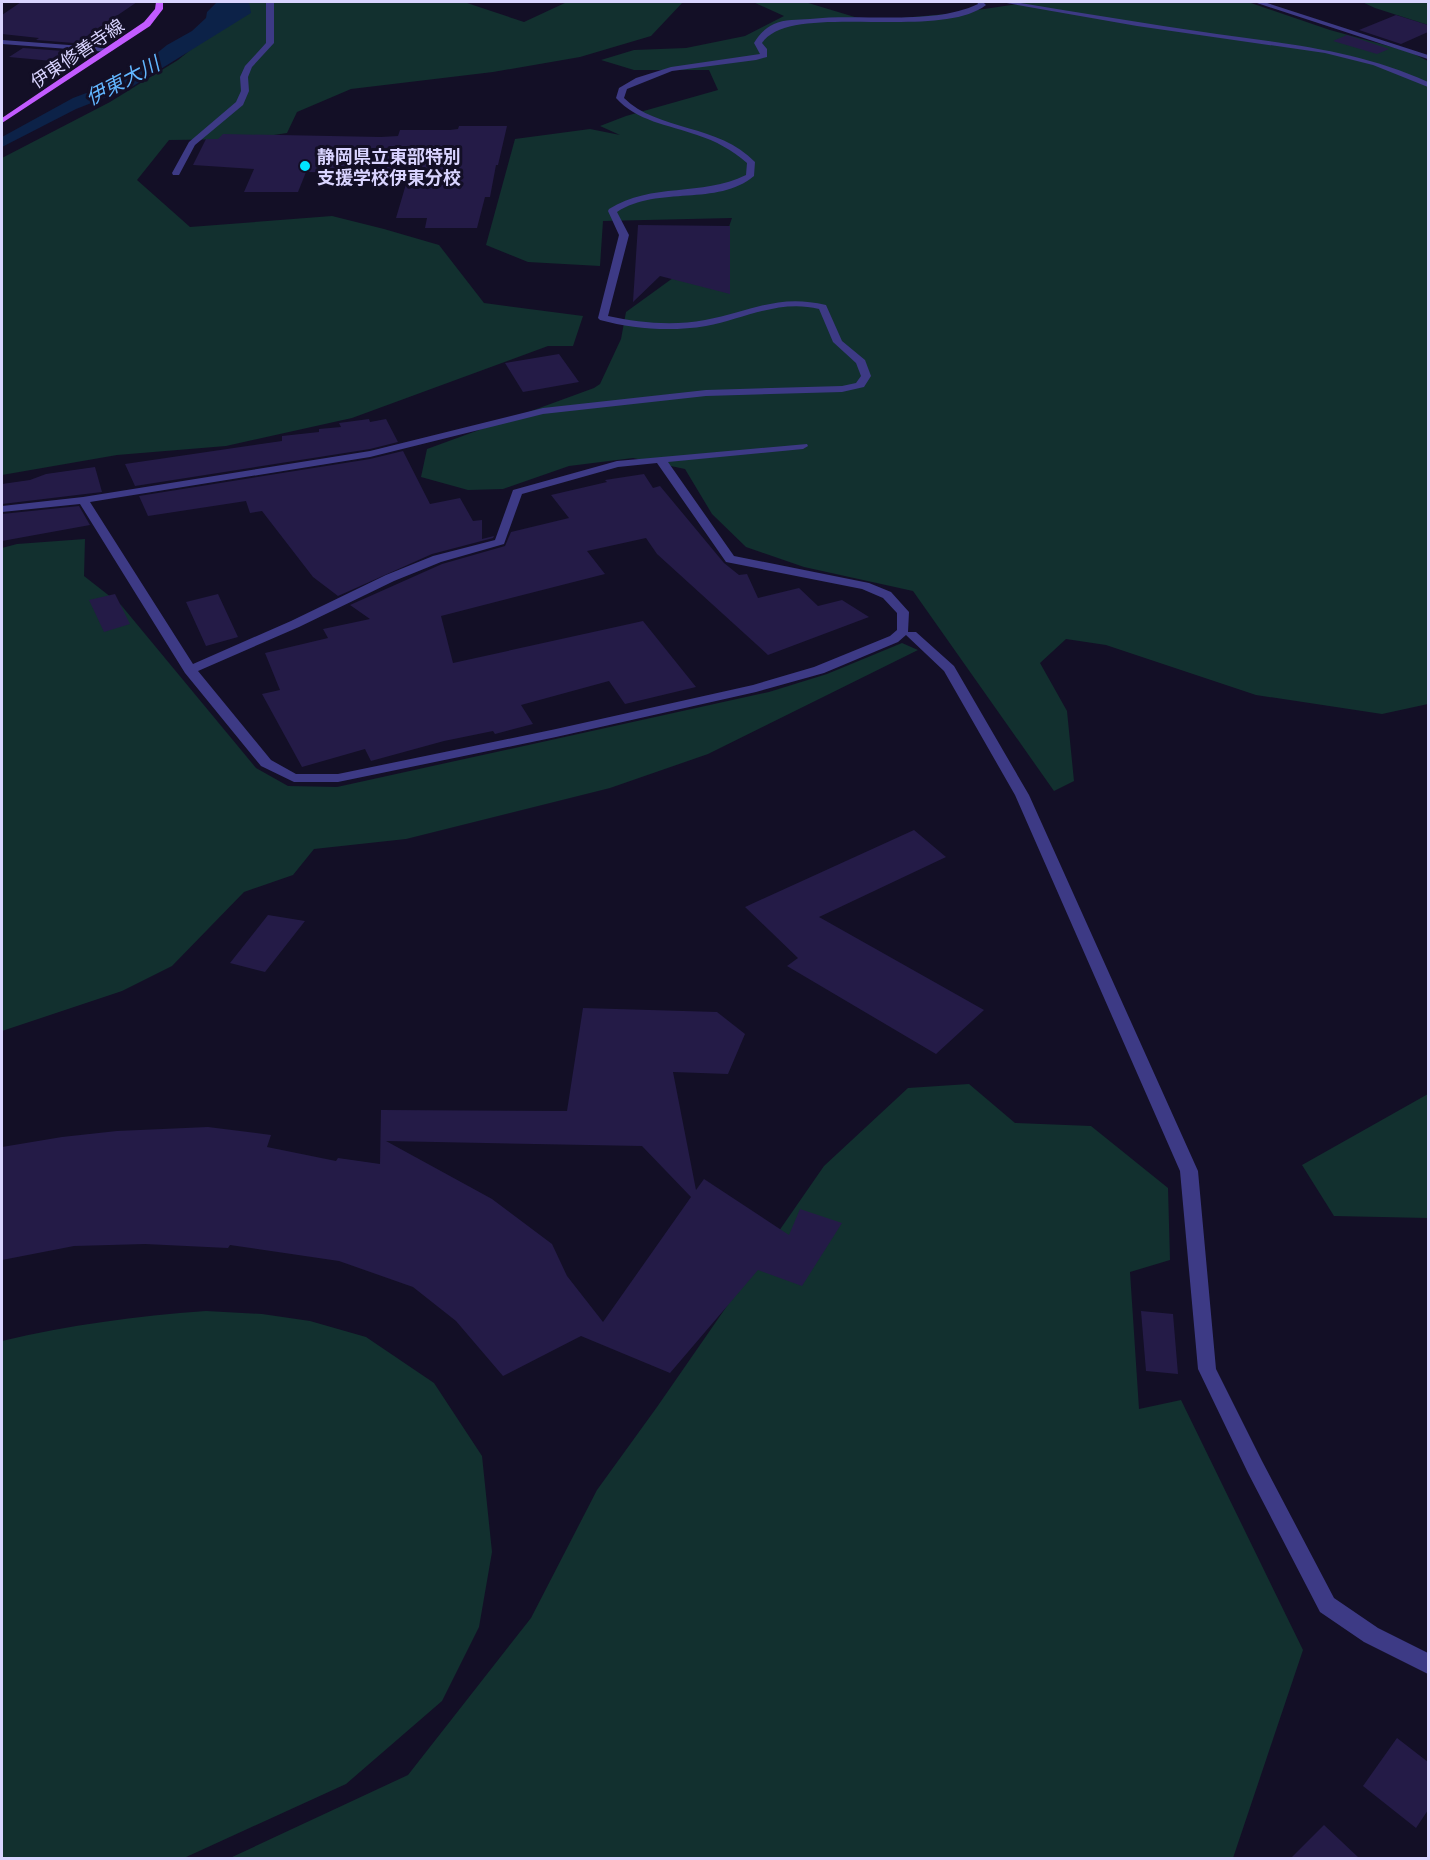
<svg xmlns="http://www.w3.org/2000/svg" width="1430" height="1860" viewBox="0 0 1430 1860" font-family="'Exo 2','Noto Sans JP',sans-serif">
	<rect width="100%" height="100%" fill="#130f26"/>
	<!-- green -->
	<path fill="#12302f" d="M250 2H464L524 22 567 2H683L651 36 580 57 493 72 351 89 297 112 287 133 248 139 169 140 137 180 190 227 332 216 384 229 439 245 484 303 583 316 573 346H548L352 418 226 446 117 455 2 475V158L110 102 178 60Z
		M753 2H805L868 21 957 13 1032 2H1248L1330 30 1410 52 1428 61V704L1382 714 1256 695 1106 645 1066 639 1040 663 1067 711 1074 781 1054 791 913 591 804 567 746 547 712 514 685 469 633 458 569 466 503 489 468 490 421 477 427 449 594 388 600 384 621 339 626 312 724 241 732 218 603 221 600 266 528 262 486 245 515 139 590 129 620 135 600 126 626 116 718 90 709 70H634L601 60 634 50 686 48 745 36 784 16Z
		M1362 2H1428V25L1375 8Z
		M85 539 84 576 121 605 256 768 288 786 337 787 769 692 827 674 902 643 918 650 708 754 610 788 406 839 314 849 293 875 244 892 172 966 122 991 2 1031V548L17 544Z
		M969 1084 1015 1123 1091 1126 1168 1188 1170 1260 1130 1272 1139 1409 1181 1400 1303 1650 1233 1858H230L408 1775 531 1618 597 1490 657 1407 824 1166 908 1088Z
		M1428 1094V1218L1334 1216 1302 1165Z
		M206 1311 262 1314 310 1321 366 1337 434 1383 482 1456 492 1552 479 1627 442 1701 346 1784 184 1858H2V1341C69 1325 136 1316 206 1311Z"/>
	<!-- water -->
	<path fill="#0c2248" d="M217 2H249L251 13 130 88 76 109 2 147V137L73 98 105 86 135 71 167 45 192 31 206 18 207 12Z"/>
	<!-- building -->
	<path fill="#241b47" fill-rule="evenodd" d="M21 2H137L90 34 100 35 87 44 36 40 39 38 2 34V15Z
		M1396 15 1428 25V32L1401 44 1359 30Z
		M1347 35 1389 49 1377 54 1333 41Z
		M23 48 77 52 63 62 9 57Z
		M459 126H507L498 165H496L490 197H485L477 228H425L427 218H396L409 174 306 172 298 192H244L254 169 193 165 206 139H218L223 134 381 137 398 136 400 130H450L458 129Z
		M638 225 730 226V294L660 276 633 302Z
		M559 354 579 382 523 392 505 363Z
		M369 419 370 422 386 419 398 442 370 449 135 486 125 464 282 441V436L319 432V429L341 427 339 423Z
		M403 451 430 504 460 498 473 521 482 520V539L494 536 493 538 432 554 338 596 313 577 262 511 250 513 246 501 148 516 139 496 370 459Z
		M95 467 102 492 2 504V484L30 480 46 474Z
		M644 474 653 488 660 486 724 563 739 575 747 574 758 598 799 588 818 606 842 600 869 617 768 655 657 554 646 538 587 551 605 574 441 616 453 663 643 621 696 687 625 704 609 681 521 705 533 724 495 734 493 731 444 741 371 761 365 749 302 767 262 694 280 690 265 653 328 638 323 629 370 619 350 605 442 564 505 546 511 532 569 518 551 495 607 482 605 480Z
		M79 506 90 525 2 541V514Z
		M115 594 130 624 104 632 89 600Z
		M218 594 238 637 206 646 186 602Z
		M914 830 946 857 819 917 984 1010 936 1054 787 966 798 958 745 907Z
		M268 915 305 921 265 972 230 963Z
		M583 1008 717 1012 745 1034 728 1074 673 1072 696 1190 704 1179 789 1235 800 1209 842 1223 802 1286 758 1270 670 1373 581 1336 503 1376 456 1321 413 1287 339 1261 230 1245 228 1248 145 1244 74 1246 2 1260V1147L62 1137 117 1131 208 1127 271 1135 267 1147 336 1161 338 1158 380 1164 381 1110 567 1111ZM386 1141 642 1146 691 1197 603 1322 567 1276 552 1244 492 1199Z
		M1141 1311 1173 1314 1178 1374 1146 1371Z
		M1397 1738 1428 1762V1810L1416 1828 1363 1786Z
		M1324 1825 1359 1858H1291Z"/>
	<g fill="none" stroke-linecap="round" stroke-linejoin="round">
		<!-- minor -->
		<path fill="#3d3a85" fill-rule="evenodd" d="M266 2H274V43L252 67 248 77 249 91 243 105 195 145 179 175H173L172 173 189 142 236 102 241 91 240 77 245 66 266 43Z
			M977 2H983L986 5C938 42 790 0 762 43L767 49V57L756 60 672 71 627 89 624 98C657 131 719 124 755 162L754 176C717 207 659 185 617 212L629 235 608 316C640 323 673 326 705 320 751 312 777 293 826 305L842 341 865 360 871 376 864 387 842 392 706 396 543 414 370 457 90 502 193 664 291 621 386 575 433 556 495 540 513 490 617 461 807 444 808 446 803 449 668 462 734 556 869 583 891 592 909 612 908 632H916L954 666 1029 795 1198 1171 1216 1369 1262 1461 1334 1598 1378 1628 1428 1653V1674L1364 1642 1320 1612 1248 1473 1198 1369 1180 1171 1015 795 944 671 906 635 898 642 824 673 756 692 556 737 338 782H294L261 766 185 673 80 504 2 512V506L83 497 370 451 543 408 706 390 842 386 856 383 861 376 856 363 833 342 819 309C779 299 744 319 706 326 670 332 634 329 600 320L598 318 619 235 608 211 609 209C652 182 701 197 746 175L747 163C732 150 716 141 697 135 669 125 636 121 616 98L619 88 636 78 671 67 760 54 754 43C759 35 765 28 774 24 784 19 798 20 810 19 860 13 933 26 978 4ZM657 463 726 562 862 589 883 598 897 613V630L890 636 814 667 753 685 556 729 338 774H296L271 760 198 671 299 627 394 581 441 562 504 544 522 494 618 467Z
			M1001 2H1015C1082 13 1149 24 1217 34 1290 44 1361 51 1428 82V87L1373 65 1325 53 1137 26Z
			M1254 2H1264L1428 55V59Z
			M2 40 109 48 113 50 109 52 2 44Z"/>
		<!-- primary -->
		<path fill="#c25bff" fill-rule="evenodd" d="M156 2H163V9L150 26 2 123V118L144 22 155 9Z"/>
	</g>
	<!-- markers -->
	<circle fill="#00e5ff" stroke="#130f26" stroke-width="2" cx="305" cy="166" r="6"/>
	<g text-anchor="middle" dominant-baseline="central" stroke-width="6" stroke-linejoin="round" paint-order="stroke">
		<!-- far-street labels -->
		<g font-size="18" fill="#d9d4ff" stroke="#130f26">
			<text transform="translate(77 53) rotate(-34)">伊東修善寺線</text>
		</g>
		<!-- far-poi labels -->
		<g font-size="18" font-weight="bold" fill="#d9d4ff" stroke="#130f26" text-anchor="start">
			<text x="317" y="156">静岡県立東部特別<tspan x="317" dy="21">支援学校伊東分校</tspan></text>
		</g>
		<!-- far-water labels -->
		<g font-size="20" font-style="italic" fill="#62b6ff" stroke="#130f26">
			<text transform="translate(122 80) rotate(-28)">伊東大川</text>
		</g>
	</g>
	<!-- border -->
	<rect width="1430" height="1860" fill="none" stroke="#d9d4ff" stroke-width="6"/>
</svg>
